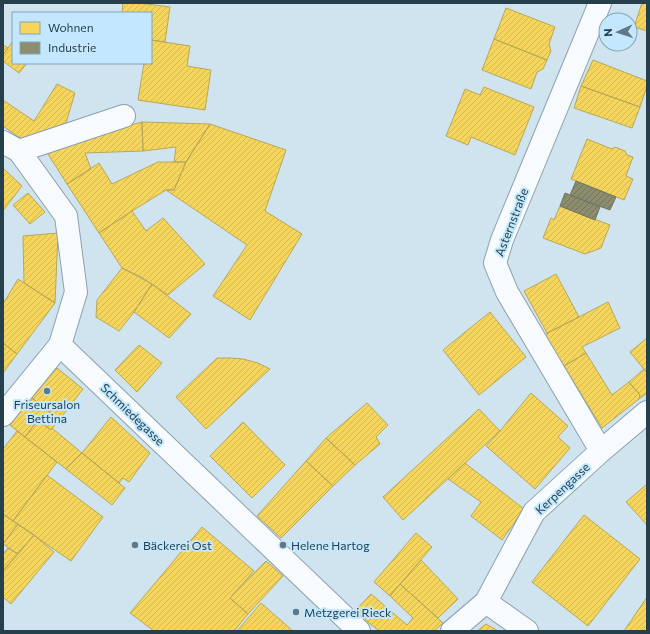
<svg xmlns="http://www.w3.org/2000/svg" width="650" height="634" viewBox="0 0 650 634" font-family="Commissioner,sans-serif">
	<defs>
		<pattern id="homes-hatch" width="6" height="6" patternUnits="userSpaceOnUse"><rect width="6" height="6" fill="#f6d55c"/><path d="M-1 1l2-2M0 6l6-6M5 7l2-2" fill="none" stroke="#d3b852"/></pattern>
		<pattern id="industry-hatch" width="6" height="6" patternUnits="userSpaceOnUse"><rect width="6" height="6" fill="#8c8c6e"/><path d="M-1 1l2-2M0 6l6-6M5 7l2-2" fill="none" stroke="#72745d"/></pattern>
	</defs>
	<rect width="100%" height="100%" fill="#d0e4f0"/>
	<!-- homes -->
	<path fill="url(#homes-hatch)" stroke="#b7a858" d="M123 3H139L170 7 165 42 151 40V13H122Z
		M642 3H647V31L634 27Z
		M506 8 555 27 549 44 551 51 547 60 494 39Z
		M494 39 547 60 543 69 537 72 531 89 482 70Z
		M151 40 190 46 187 66 211 70 205 110 138 100 144 63H151Z
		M13 41V63H27L19 73 3 61V55Z
		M3 45 8 48 3 55Z
		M593 60 647 81V86L640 107 581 86Z
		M57 84 75 93 65 126 23 140 3 126V100L34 121Z
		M581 86 640 107 632 128 574 108Z
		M484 87 534 107 515 155 471 137 468 145 446 136 465 89 480 95Z
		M142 122 210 124 186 162H174L176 147 143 151Z
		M142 122 143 151 85 153 91 169 67 184 44 148Z
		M210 124 286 150 265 211 302 234 250 320 213 296 247 245 166 190H174L186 162Z
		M587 139 612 149 615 147 625 151 627 155 633 157 626 176 633 179 624 200 571 179Z
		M158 162H186L174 190H166L132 211 99 233 67 184 99 163 112 184Z
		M4 169 22 186 3 211V170Z
		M28 193 45 212 30 224 13 205Z
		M560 206 610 225 601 248 585 254 543 238 551 218 554 220Z
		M132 211 146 231 163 218 205 264 168 295 141 277 122 268 99 233Z
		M58 233 55 303 24 283 23 236Z
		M122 268 152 284 134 312 119 331 96 317 97 300Z
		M556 274 579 317 547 333 524 291Z
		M18 279 55 303 17 354 3 343V304Z
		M152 284 191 314 169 338 134 312Z
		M608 302 620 328 582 347 586 353 564 366 544 335Z
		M490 312 526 357 479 395 443 350Z
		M647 338V373L630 352Z
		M3 343 17 354 3 373Z
		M139 345 162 363 137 392 115 370Z
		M586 353 612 395 629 382 640 395 639 399 602 428 564 366Z
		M217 358H231L243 359 258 363 270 369 206 429 176 397Z
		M57 368 83 389 59 420 32 398Z
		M644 369 647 373V393L639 399 640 395 629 382Z
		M531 393 568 426 558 437 570 448 535 489 486 446 500 431Z
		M32 398 59 420 51 430 38 420 25 437 10 425Z
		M367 403 388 425 376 437 380 444 355 465 326 438Z
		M479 409 500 431 403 520 383 497Z
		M111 417 150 453 129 482 123 478 119 483 82 453Z
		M38 420 51 430 52 428 82 453 66 469 25 437Z
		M243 422 285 465 252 498 210 456Z
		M17 431 57 462 13 521 3 514V449Z
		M326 438 355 465 333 486 306 461Z
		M82 453 125 488 112 505 66 469Z
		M306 461 333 486 281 538 257 516Z
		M465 463 524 509 502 540 471 516 481 502 448 479Z
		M47 475 103 517 71 561 13 521Z
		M647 484V525L626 502Z
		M3 514 18 524 3 544Z
		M584 515 640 559 588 626 532 582Z
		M18 524 34 535 18 554 3 544Z
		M202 527 254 571 230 598 248 614 234 631H154L130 613Z
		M416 533 432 547 390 596 374 582Z
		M34 535 54 552 11 604 3 597V571Z
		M8 548 18 554 3 571V554Z
		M421 560 458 599 438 618 400 584Z
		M266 561 283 576 248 614 230 598Z
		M400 584 443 623 434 631H379L355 611 371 594 407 625 413 618 390 596Z
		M647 597V631H624Z
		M261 603 293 631H237Z
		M486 624 498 631H477Z"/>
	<!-- industry -->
	<path fill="url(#industry-hatch)" stroke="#6d7564" d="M576 181 616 197 610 210 570 195Z
		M565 193 600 207 595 220 560 206Z"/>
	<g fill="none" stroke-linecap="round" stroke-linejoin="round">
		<defs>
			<path id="minor" d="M600 3 502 240 495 263 507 292 601 451
				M3 142 19 151 66 216 76 292 60 345 359 631
				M19 151 124 116
				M3 415 60 345
				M486 602 527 631
				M452 631 486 602 534 512 601 451 647 412"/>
		</defs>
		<!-- minor casing -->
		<use href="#minor" stroke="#8ba0ab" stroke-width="24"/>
		<!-- minor -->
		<use href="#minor" stroke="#f8fbfd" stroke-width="22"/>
	</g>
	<!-- markers -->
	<g fill="#617986" stroke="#c3e8fd" stroke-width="1.5">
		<circle cx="47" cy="391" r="4"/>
		<circle cx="135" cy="545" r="4"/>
		<circle cx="283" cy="545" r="4"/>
		<circle cx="296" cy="612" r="4"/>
	</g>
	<g text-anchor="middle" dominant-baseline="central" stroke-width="4" stroke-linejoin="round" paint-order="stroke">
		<!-- street labels -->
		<g font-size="12" fill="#253f4d" stroke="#c3e8fd">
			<text transform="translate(511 222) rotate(-69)">Asternstraße</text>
			<text transform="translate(133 414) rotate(44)">Schmiedegasse</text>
			<text transform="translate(562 488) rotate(-43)">Kerpengasse</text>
		</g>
		<!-- poi labels -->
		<g font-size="12" fill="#253f4d" stroke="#c3e8fd" text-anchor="start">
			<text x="47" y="404" text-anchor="middle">Friseursalon<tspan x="47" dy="14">Bettina</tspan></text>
			<text x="143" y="545">Bäckerei Ost</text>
			<text x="291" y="545">Helene Hartog</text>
			<text x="304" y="612">Metzgerei Rieck</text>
		</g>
	</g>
	<!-- border -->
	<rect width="650" height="634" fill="none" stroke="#253f4d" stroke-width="8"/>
	<!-- legend -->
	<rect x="12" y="12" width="140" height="52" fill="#c3e8fd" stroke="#84a4b7"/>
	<rect x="20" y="22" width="20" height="12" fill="#f6d55c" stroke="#84a4b7"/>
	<text x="48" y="32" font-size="12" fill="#253f4d">Wohnen</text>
	<rect x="20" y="42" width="20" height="12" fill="#8c8c6e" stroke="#84a4b7"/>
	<text x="48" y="52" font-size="12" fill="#253f4d">Industrie</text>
	<!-- north arrow -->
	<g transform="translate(618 32) rotate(267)"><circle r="19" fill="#c3e8fd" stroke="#84a4b7"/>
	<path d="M0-3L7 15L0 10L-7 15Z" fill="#617986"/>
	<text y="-6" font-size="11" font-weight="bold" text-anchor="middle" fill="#253f4d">N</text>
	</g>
</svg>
